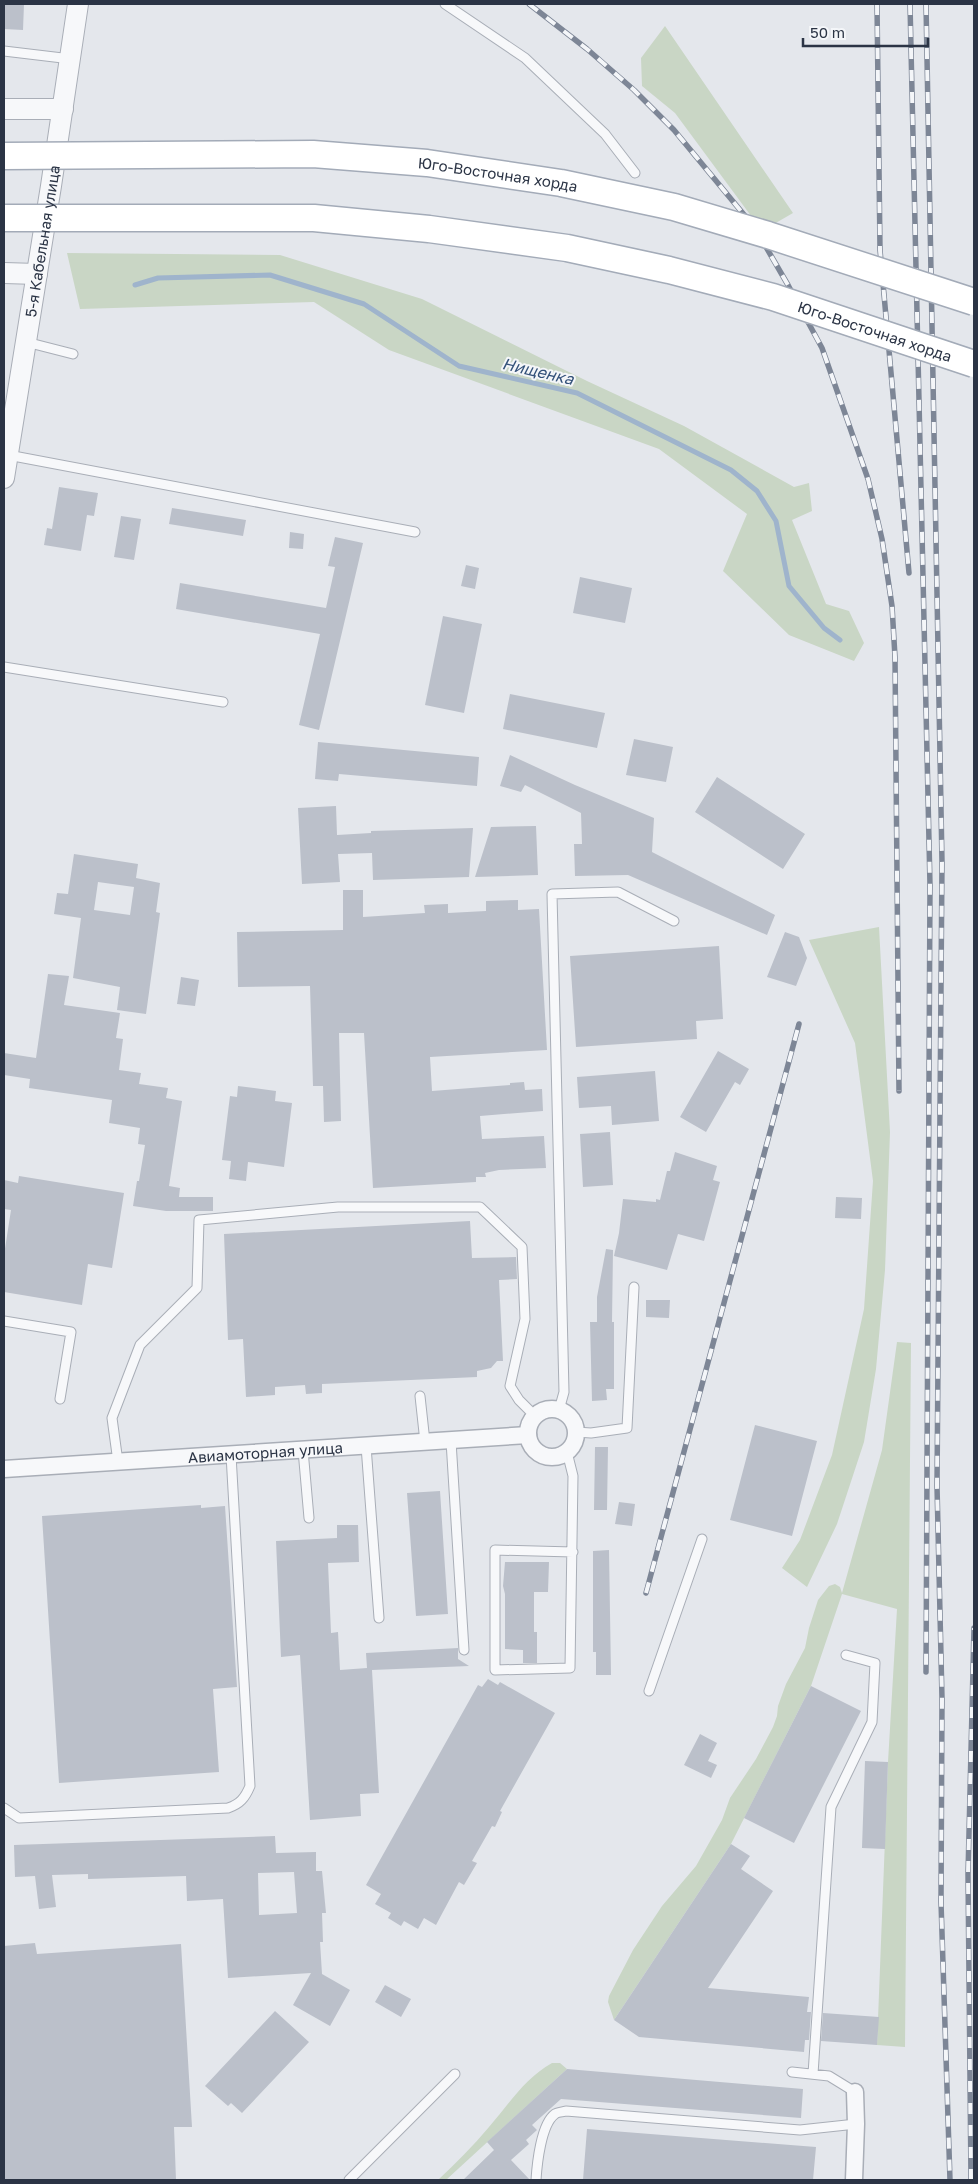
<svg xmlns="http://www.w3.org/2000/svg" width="978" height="2184" viewBox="0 0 978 2184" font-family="'Golos Text',sans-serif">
	<rect width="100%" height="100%" fill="#e4e7ec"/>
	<!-- green -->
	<path fill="#c9d6c5" d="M665 26 793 213 774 224H757L675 113 642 86 641 58Z
		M67 253 280 255 422 299 587 381 684 426 794 487 809 483 812 511 792 520 826 604 849 611 864 643 854 661 789 635 723 571 747 514 659 449 389 350 314 302 80 309Z
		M879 927 890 1132 885 1270 876 1369 864 1442 837 1524 807 1587 782 1568 800 1540 832 1455 864 1309 873 1181 855 1043 809 940Z
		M897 1342 911 1343 905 2047 877 2045 888 1762 897 1609 842 1594 811 1686 731 1844 614 2020 608 2002 609 1996 633 1950 662 1906 696 1866 722 1820 730 1798 756 1759 773 1727 777 1716 778 1706 786 1684 805 1648 809 1628 818 1600 829 1586 835 1584 840 1587 842 1593 882 1450Z
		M552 2063H560L567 2069 446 2180H438C456 2163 473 2146 489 2127 509 2104 525 2078 552 2063Z"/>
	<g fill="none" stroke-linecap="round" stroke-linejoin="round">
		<!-- stream -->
		<path stroke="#9fb4cc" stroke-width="5" d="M135 285 158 278 270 275 364 304 459 366 577 393 731 470 757 491 776 521 789 586 824 628 840 640"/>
	</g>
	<!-- building -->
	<path fill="#bbc0ca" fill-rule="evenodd" d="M4 4H24L23 30 4 29Z
		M59 487 98 493 94 516 87 515 81 551 44 545 47 528 52 529Z
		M172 508 246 520 243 536 169 524Z
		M121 516 141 519 134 560 114 557Z
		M290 532 304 534 303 549 289 548Z
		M335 537 363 543 319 730 299 725 320 634 176 609 180 583 326 608 335 567 328 566Z
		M466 565 479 568 475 589 461 586Z
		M580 577 632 588 625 623 573 613Z
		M443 616 482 624 464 713 425 705Z
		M510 694 605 713 597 748 503 729Z
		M634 739 673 747 666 782 626 775Z
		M318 742 479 757 477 786 339 774 338 781 315 779Z
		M510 755 575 785 654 818 652 852 775 915 767 935 628 875 575 876 574 844H582L581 813 525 785 521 792 500 786Z
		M717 777 805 834 783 869 695 812Z
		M336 806 337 835 371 833V831L473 828 469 877 373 880 372 853 338 854 340 882 302 884 298 808Z
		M536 826 538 875 475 877 491 827Z
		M74 854 138 864 136 878 160 883 156 912 160 913 146 1014 117 1010 120 987 73 978 81 918 54 914 57 893 68 894ZM98 882 134 887 130 915 94 910Z
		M343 890H363V917L425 913 424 905 448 904V913L486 911V901L518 900V910L539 909 547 1050 430 1057 432 1091 510 1085V1083L524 1082 525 1090 542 1089 543 1111 480 1116 482 1139 544 1136 546 1168 499 1170 485 1173 486 1177H476V1182L373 1188 364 1033H339L341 1121 324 1122 323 1086H313L310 986 238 987 237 932 343 930Z
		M785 932 799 937 807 958 796 986 767 977Z
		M719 946 723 1019 696 1021 697 1039 576 1047 570 956Z
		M48 974 69 976 64 1005 120 1013 116 1038 123 1039 119 1070 141 1073 139 1084 168 1088 166 1098 182 1101 169 1186 180 1188 179 1197H213V1211H166L133 1206 137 1181H139L145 1145 138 1144 140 1128 109 1123 112 1100 29 1088 30 1079 4 1075V1053L36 1058Z
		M181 977 199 980 195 1006 177 1004Z
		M718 1051 749 1069 740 1085 735 1082 706 1132 680 1117Z
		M655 1071 659 1121 612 1125 611 1106 579 1108 577 1077Z
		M238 1086 276 1091 275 1101 292 1103 284 1167 248 1162 246 1181 229 1179 231 1161 222 1160 230 1096 237 1097Z
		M610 1132 613 1185 583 1187 580 1134Z
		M675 1152 717 1166 713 1180 720 1182 704 1241 678 1234 667 1270 614 1256 619 1233 623 1199 656 1202V1199L660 1200 667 1171H670Z
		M19 1176 124 1193 112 1268 88 1264 82 1305 4 1292V1255L11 1210 4 1209V1180L18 1183Z
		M836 1197 862 1198 861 1219 835 1218Z
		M470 1221 472 1258 516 1257 517 1279 499 1280 503 1361H497L491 1368 477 1371V1377L322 1384V1393L306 1394 305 1385 275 1387V1395L246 1397 243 1339 228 1340 224 1234Z
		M606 1249 613 1250 612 1322H614V1389H606L607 1400 592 1401 590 1322H597V1297Z
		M646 1300H670L669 1318 646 1317Z
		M755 1425 817 1441 792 1536 730 1520Z
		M595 1447H608L607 1510H594Z
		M440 1491 448 1614 416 1616 407 1493Z
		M619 1502 635 1504 632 1526 615 1524Z
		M201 1505V1508L225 1506 237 1687 213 1689 219 1772 59 1783 42 1516Z
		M337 1525H358L359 1562 328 1563 331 1633 338 1632 340 1670 367 1668 366 1653 458 1648V1659L469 1666 372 1670 379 1793 360 1794 361 1816 310 1820 300 1655 281 1657 276 1541 337 1538Z
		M609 1550 611 1675H596V1652H593V1551Z
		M505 1562H549L548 1592H534V1632H537V1663H523V1650L505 1649V1594L503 1586Z
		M488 1679 498 1685 500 1682 555 1713 500 1811 502 1812 495 1827 492 1826 472 1861 477 1863 464 1885 459 1882 436 1925 424 1918 418 1929 404 1921 401 1926 388 1918 391 1913 375 1904 381 1894 366 1885 478 1685 482 1687Z
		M811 1686 861 1711 794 1843 744 1818Z
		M700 1734 717 1743 708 1761 717 1765 711 1778 684 1765Z
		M865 1761 888 1762 885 1849 862 1848Z
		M275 1836 276 1853 316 1852V1871H322L326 1913H322L323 1942H320L322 1974 350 1990 330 2026 293 2005 311 1973 228 1978 223 1899 187 1901 186 1876 88 1879V1874L52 1875 56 1907 39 1909 35 1876 15 1877 14 1845ZM294 1872 297 1913 259 1915 258 1873Z
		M731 1844 750 1856 741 1869 773 1891 708 1988 809 1997 807 2012H811L809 2040H805L804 2052 639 2037 614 2020Z
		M35 1943 37 1954 181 1944 192 2127H174L176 2180H4V1946Z
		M385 1985 411 1999 401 2017 375 2002Z
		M275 2011 309 2042 242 2113 231 2103 228 2106 205 2086Z
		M823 2013 879 2017 877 2045 821 2041Z
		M567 2069 803 2089 801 2118 561 2099 532 2125 537 2130 526 2140 529 2144 511 2160 530 2180H463L494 2150 487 2142Z
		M587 2129 816 2147 813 2180H583Z"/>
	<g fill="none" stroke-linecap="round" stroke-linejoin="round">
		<defs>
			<path id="service" d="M445 4 525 58 605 134 635 173
				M4 51 71 59
				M26 342 73 354
				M8 455 415 532
				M4 667 223 702
				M4 1321 71 1332 60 1399
				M420 1396 425 1442
				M559 1410 564 1392 552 894 618 892 674 921
				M576 1432 591 1433 627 1428 634 1287
				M451 1441 464 1650
				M366 1446 379 1618
				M303 1450 309 1518
				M567 1452 573 1476 570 1668 495 1670V1550L573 1552
				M118 1462 112 1418 140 1345 197 1288 199 1220 338 1207H480L522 1247 525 1319 510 1386 519 1400 535 1416
				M649 1691 702 1539
				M4 1808 19 1818 228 1808C240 1804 245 1798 250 1786L231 1455
				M792 2072 829 2076 855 2092
				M813 2074 831 1807 872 1722 875 1663 846 1655
				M349 2180 455 2074
				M536 2180C537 2164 541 2124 555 2114 557 2112 563 2112 566 2111L800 2130 856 2124"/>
			<g id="minor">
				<circle cx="552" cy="1433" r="24"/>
				<path id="s1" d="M4 1469 528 1435"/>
				<path d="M854 2180 856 2124 855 2092"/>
			</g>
			<g id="tertiary">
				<path d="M4 109H63"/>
				<path d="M4 273 37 274"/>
				<path id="s2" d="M4 478 51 186 78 4"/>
			</g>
		</defs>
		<!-- service casing -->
		<use href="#service" stroke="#a9aeb7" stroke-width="11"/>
		<!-- minor casing -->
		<use href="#minor" stroke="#a9aeb7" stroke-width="19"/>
		<!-- tertiary casing -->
		<use href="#tertiary" stroke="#a9aeb7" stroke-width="22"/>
		<!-- service -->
		<use href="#service" stroke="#f7f8fa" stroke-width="9"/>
		<!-- minor -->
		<use href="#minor" stroke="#f7f8fa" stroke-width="16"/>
		<!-- tertiary -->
		<use href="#tertiary" stroke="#f7f8fa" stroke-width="20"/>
		<defs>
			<path id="rail" d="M529 4 587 49 634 90 674 130 755 228 788 285 822 348 868 479 882 539 892 606 895 657 899 1091
				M877 4 880 250 909 573
				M910 4 930 885 926 1672
				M926 4 942 862 937 1486 942 1698 941 1902 950 2180
				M646 1593 799 1024
				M971 2180 968 1874 974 1628"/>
		</defs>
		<!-- rail casing -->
		<use href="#rail" stroke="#7d8696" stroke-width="5.5"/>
		<!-- rail -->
		<use href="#rail" stroke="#f4f6f9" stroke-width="4" stroke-dasharray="11" stroke-linecap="butt"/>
		<defs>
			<g id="primary-bridge">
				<path id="s3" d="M4 156 313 154 427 163 561 183 674 207 768 235 974 302"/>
				<path id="s4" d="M4 218H314L429 229 567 248 669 270 773 297 974 364"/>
			</g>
		</defs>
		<!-- primary-bridge casing -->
		<use href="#primary-bridge" stroke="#a3abb8" stroke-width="29" stroke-linecap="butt"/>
		<!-- primary-bridge -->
		<use href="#primary-bridge" stroke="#fff" stroke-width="26"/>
	</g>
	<g text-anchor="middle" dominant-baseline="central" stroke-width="4" stroke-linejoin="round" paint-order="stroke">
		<!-- street labels -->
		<g font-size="15" fill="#2b3445" stroke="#f4f6f9">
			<text stroke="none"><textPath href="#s3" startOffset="495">Юго-Восточная хорда</textPath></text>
			<text stroke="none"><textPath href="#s2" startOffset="240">5-я Кабельная улица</textPath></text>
			<text stroke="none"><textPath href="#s4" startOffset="884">Юго-Восточная хорда</textPath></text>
			<text stroke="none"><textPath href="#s1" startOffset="262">Авиамоторная улица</textPath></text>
		</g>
		<!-- water labels -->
		<g font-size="16" font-style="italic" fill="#34527a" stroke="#f4f6f9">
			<text transform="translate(538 371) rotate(13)">Нищенка</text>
		</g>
	</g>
	<!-- border -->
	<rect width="978" height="2184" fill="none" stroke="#2b3445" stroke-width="10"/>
	<!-- scale -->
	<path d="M803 38v8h125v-8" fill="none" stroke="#2b3445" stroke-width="2.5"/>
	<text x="810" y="38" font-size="15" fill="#2b3445" stroke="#f4f6f9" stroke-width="4" paint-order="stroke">50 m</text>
</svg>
